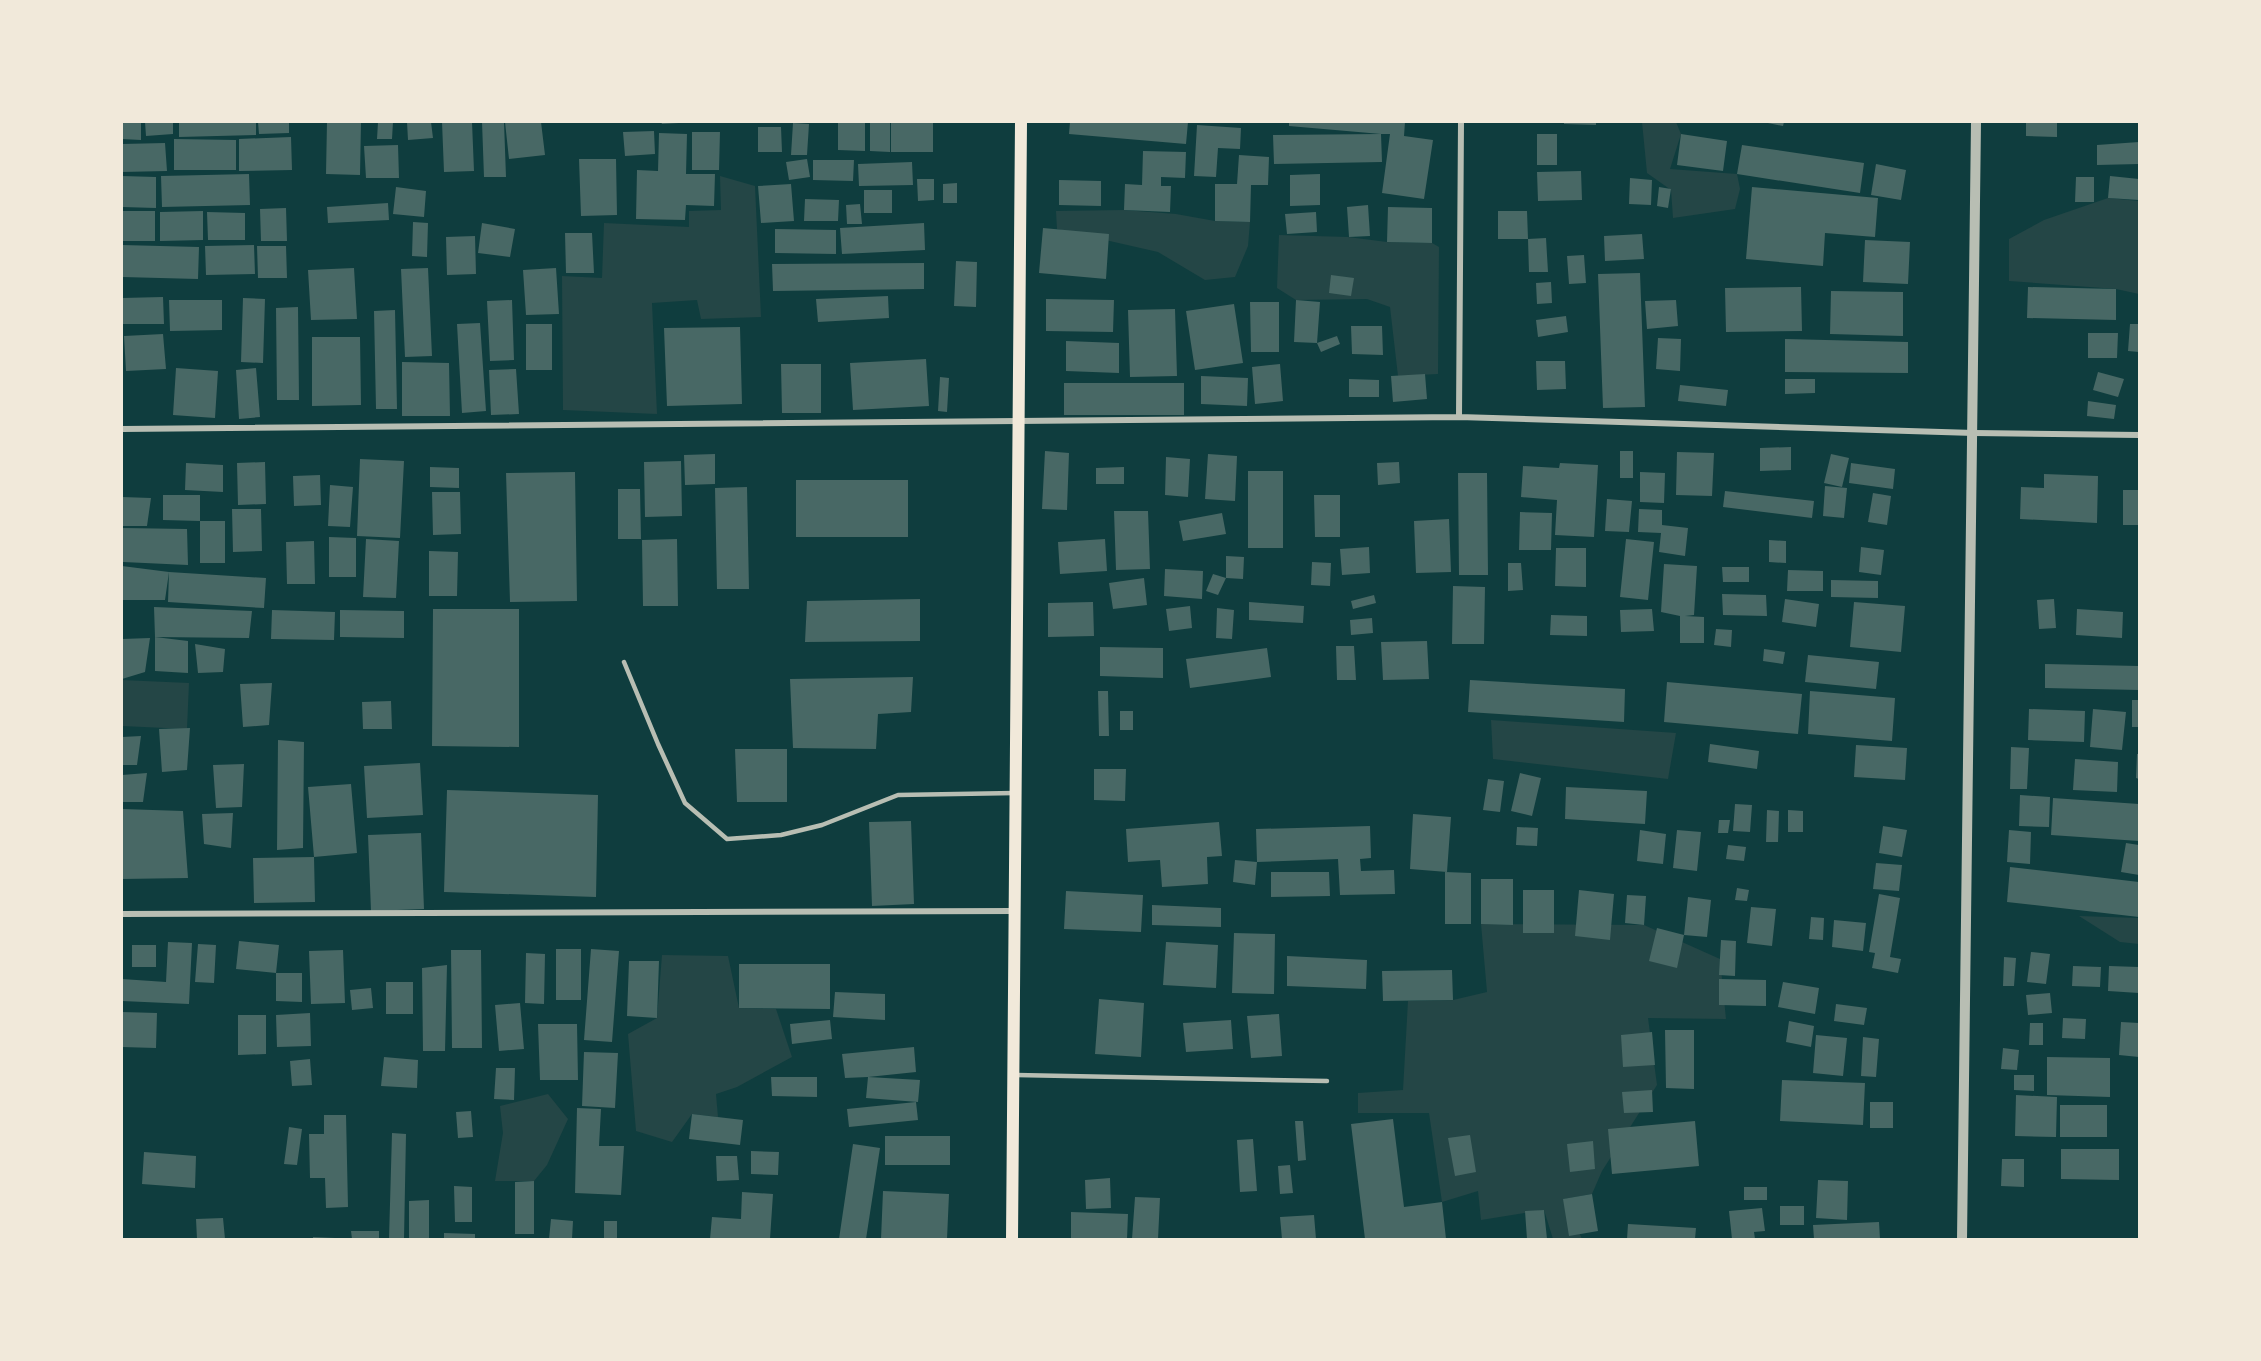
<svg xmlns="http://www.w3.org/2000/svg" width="2261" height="1361" viewBox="0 0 2261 1361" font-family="Quicksand,sans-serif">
	<rect width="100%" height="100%" fill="#0f3d3e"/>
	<!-- green -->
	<path fill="#244646" d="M1642 122H1676L1681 134 1670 169 1737 174 1740 189 1735 209 1673 218 1671 190 1647 173Z
		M720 176 755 186 761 317 701 319 697 300 652 303 657 414 563 410 562 276 602 278 604 223 689 227V211L721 210Z
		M2108 198 2139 201V294L2116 289 2009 281V239L2044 220Z
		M1124 210 1176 214 1215 221 1250 222 1248 246 1235 277 1205 280 1158 252 1057 229 1056 211Z
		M1279 235 1348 237 1387 242 1432 243 1439 247 1438 374 1398 376 1390 307 1367 299 1296 300 1277 288Z
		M122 680 189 683 187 729 122 726Z
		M1491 720 1676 733 1668 779 1493 759Z
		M2079 916 2139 918V944L2120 942Z
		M1481 924 1644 925 1720 959 1726 1019 1648 1018 1657 1085 1602 1171 1592 1194 1564 1199 1582 1239H1553L1544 1210 1481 1220 1478 1191 1442 1202 1429 1113H1358V1093L1403 1090 1408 1001 1453 1000 1487 992Z
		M662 955 728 956 739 1008 776 1009 792 1057 737 1087 716 1094 718 1117 692 1114 672 1142 636 1131 628 1034 657 1018Z
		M548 1094 568 1119 547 1165 534 1181H495L503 1133 500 1106Z"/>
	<!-- building -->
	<path fill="#486865" d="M122 122H141V140L122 139Z
		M145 122H173V134L146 136Z
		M179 122H256V135L179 137Z
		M258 122H289V133L259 134Z
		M327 122H361L360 175 326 174Z
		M378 122H393L392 139H377Z
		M407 122H431L433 138 408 140Z
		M442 122H472L474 171 444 172Z
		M482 122H504L506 177H484Z
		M505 122H541L545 155 509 159Z
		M661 122H679V123L662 124Z
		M838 122H865V151L838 150Z
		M870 122H890V152L870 151Z
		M891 122H933V152H891Z
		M1070 122H1188L1186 144 1069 134Z
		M1289 122H1405L1404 136 1433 140 1424 199 1382 193 1390 134H1381L1382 162 1274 164 1273 135 1381 134 1289 126Z
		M1564 122H1596V125L1564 124Z
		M1763 122H1784L1783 126Z
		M2026 122H2057V137L2026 136Z
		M793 123 809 124 807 155H791Z
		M1197 125 1241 128 1240 149 1218 148 1216 177 1194 176Z
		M758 127H781L782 152H758Z
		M654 131 655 154 625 156 623 132Z
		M692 132H720L719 170H692Z
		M659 133 687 134 686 174H715L714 206 686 205 685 220 636 219 637 170 658 171Z
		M1537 134H1557V165H1537Z
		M1681 134 1727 141 1723 171 1677 165Z
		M291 137 292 170 239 171V139Z
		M174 139 236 140V170H174Z
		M2139 142V164L2097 165V145Z
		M165 143 167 171 122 172V144Z
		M398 145 399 178H366L364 146Z
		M1742 145 1864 163 1860 193 1737 174Z
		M1143 151 1186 152 1185 178 1161 177V186H1171L1170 212 1124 210 1125 184 1142 185Z
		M1239 155 1269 157 1268 185H1251L1250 222 1215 221V184H1237Z
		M579 159H616L617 215 581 216Z
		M807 159 810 177 789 180 786 162Z
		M813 160H854L853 181 813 180Z
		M912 162 913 185 859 186 858 164Z
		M1876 164 1906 170 1901 200 1871 195Z
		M1581 171 1582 200 1538 201 1537 172Z
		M249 174 250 205 162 207 161 176Z
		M1320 174V205L1290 206V175Z
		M122 176 156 177V208L122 207Z
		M2110 176 2139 179V200L2108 198Z
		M2076 177H2094V202H2075Z
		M1630 178 1652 180 1651 205 1629 204Z
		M917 179H934V200L918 201Z
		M1059 180 1101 181V206L1059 205Z
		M957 183V203H943V184Z
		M791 184 794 221 761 223 758 186Z
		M396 187 426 191 424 217 393 214Z
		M1659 187 1671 189 1668 208 1657 206Z
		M1752 187 1878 198 1875 237 1825 233 1823 266 1746 259Z
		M864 190H892V213H864Z
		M805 199 839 200 838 221H804Z
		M388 203 389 220 328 223 327 207Z
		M860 204 862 224H847L846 205Z
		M1368 205 1370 236 1349 237 1347 207Z
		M1388 207 1432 208V243L1387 242Z
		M286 208 287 241H261L260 209Z
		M122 211H155V241H122Z
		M203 211V240L160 241V212Z
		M1498 211H1527L1528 239H1498Z
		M207 212 245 213V240H208Z
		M1316 212 1317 232 1287 234 1285 214Z
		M413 222 428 223 427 257 412 256Z
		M482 223 515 229 510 257 478 253Z
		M924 223 925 250 842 254 840 228Z
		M1043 228 1109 234 1106 279 1039 273Z
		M775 229 836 230V254L775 253Z
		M565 233H592L594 273H566Z
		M1642 234 1644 259 1605 261 1604 236Z
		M475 236 476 274 447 275 446 237Z
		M1546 238 1548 272H1529L1528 239Z
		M1865 240 1910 242 1908 284 1863 282Z
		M122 245 199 247 198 279 122 277Z
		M254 245 255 274 206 275 205 246Z
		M257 246H286L287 278H258Z
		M1584 255 1586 283 1569 284 1567 256Z
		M956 261 977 262 976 307 954 306Z
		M924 263V289L773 291 772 264Z
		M354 268 357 319 311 320 308 270Z
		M428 268 432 356 405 357 401 269Z
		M556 268 559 314 526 315 523 270Z
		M1640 273 1645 407 1603 408 1598 274Z
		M1331 275 1354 278 1351 296 1329 293Z
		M1551 282 1552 303 1537 304 1536 283Z
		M1801 287 1802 331 1726 332 1725 288Z
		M2028 287 2116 289V320L2027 318Z
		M1831 291 1903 292V336L1830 334Z
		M888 296 889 318 818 322 816 299Z
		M163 297 164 324H122V298Z
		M243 298 265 299 263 363 241 362Z
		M1046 299 1114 300 1113 332 1046 331Z
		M169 300H222V330L170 331Z
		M512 300 514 360 490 361 487 301Z
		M1296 300 1320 302 1317 343 1337 336 1340 344 1321 352 1317 343 1294 342Z
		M1676 300 1678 326 1647 329 1645 301Z
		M1250 302H1279V352H1251Z
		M1234 304 1243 363 1195 370 1186 311Z
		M298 307 299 400H277L276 308Z
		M1175 309 1177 376 1130 377 1128 310Z
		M395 310 397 409H376L374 311Z
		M1566 316 1568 332 1538 337 1536 320Z
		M480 323 486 411 462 413 457 324Z
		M526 324H552V370H526Z
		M2130 324H2139V352L2128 351Z
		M1351 326H1382L1383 355 1352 354Z
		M740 327 742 404 667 406 664 328Z
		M2088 333H2118L2117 358H2088Z
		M163 334 166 369 126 371 124 336Z
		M312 337H360L361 405 312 406Z
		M1658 338 1681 339 1680 371 1656 369Z
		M1785 339 1908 342V373L1785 372Z
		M1066 341 1119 343V373L1066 371Z
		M926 359 929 406 853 410 850 363Z
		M1536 361H1565L1566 389 1537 390Z
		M402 362 449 363 450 416H402Z
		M781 364H821V413H782Z
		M1280 364 1283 401 1255 404 1252 367Z
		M176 368 218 371 215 418 173 415Z
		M256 368 260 417 239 419 236 370Z
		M516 369 519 414 491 415 489 370Z
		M2098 372 2124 379 2118 397 2093 390Z
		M1425 374 1427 399 1393 402 1391 376Z
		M1201 376 1248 378 1247 406 1201 404Z
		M940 377 949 378 947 412 938 411Z
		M1349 379 1379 380V397H1349Z
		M1785 379H1815V393L1785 394Z
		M1064 383H1184V415H1064Z
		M1680 385 1728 390 1726 406 1678 401Z
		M2088 401 2116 405 2114 419 2087 416Z
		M1791 447V470L1760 471V448Z
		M1045 451 1069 453 1067 510 1042 509Z
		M1620 451H1633V478H1620Z
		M1677 452 1714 453 1712 496 1676 495Z
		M715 454V484L685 485 684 455Z
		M1208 454 1237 456 1235 501 1205 499Z
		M1831 454 1849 458 1842 487 1824 483Z
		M1166 457 1190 459 1188 497 1165 495Z
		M360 459 404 461 400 538 357 536Z
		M681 461 682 516 645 517 644 462Z
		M265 462 266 504 238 505 237 463Z
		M1399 462 1400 483 1378 485 1377 463Z
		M186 463 223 465V492L185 490Z
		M1560 463 1598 465 1594 537 1555 535 1557 500 1521 497 1523 466 1559 468Z
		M1851 463 1895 469 1893 489 1849 483Z
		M430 467 459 468V488L430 487Z
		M1124 467V484H1096V468Z
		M1248 471H1283V548H1248Z
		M575 472 577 601 510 602 506 473Z
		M1640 472 1665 473 1664 503 1640 502Z
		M1458 473H1487L1488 575H1459Z
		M2044 474 2098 476 2097 523 2020 519 2021 487 2044 488Z
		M320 475 321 505 294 506 293 476Z
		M796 480H908V537H796Z
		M330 485 353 487 350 527 328 526Z
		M1825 486 1847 488 1844 518 1823 516Z
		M747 487 749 589H717L715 488Z
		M618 489H640L641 539H618Z
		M2123 490H2139V525H2123Z
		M1725 491 1814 501 1812 518 1723 507Z
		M432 492H460L461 534 433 535Z
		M1873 493 1891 496 1887 525 1868 522Z
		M163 495H200V521L163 520Z
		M1314 495H1340V537H1315Z
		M122 497 151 498 147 526H122Z
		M1607 499 1632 501 1629 532 1605 531Z
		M232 509H261L262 551 233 552Z
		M1639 509 1662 510V525L1688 528 1685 556 1659 552 1661 533 1638 532Z
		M1114 511H1148L1150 569 1116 570Z
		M1520 512 1552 513 1551 550H1519Z
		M1222 513 1226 534 1183 541 1179 521Z
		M1449 519 1451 572 1416 573 1414 521Z
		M200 521H225V563H200Z
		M123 528 187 529 188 565 123 562Z
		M329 537 356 538V577H329Z
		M366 539 399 541 396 598 363 597Z
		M677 539 678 606H643L642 540Z
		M1105 539 1107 571 1060 574 1058 542Z
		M1626 539 1654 542 1648 600 1620 597Z
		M1769 540 1786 541V563L1769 562Z
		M314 541 315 584H287L286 542Z
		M1369 547 1370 573 1342 575 1340 549Z
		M1861 547 1884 550 1881 575 1859 572Z
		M1556 548H1586V587L1555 586Z
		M429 551 458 552 457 596H429Z
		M1226 556 1244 557 1243 579 1226 578Z
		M1312 562 1331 563 1330 586 1311 585Z
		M1508 563H1521L1523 590 1508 591Z
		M1664 564 1697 566 1694 615 1685 616 1704 617V643H1680V616L1661 612Z
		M122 566 169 572 266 578 264 608 168 602 169 572 165 600H122Z
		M1722 567H1749V582H1723Z
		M1165 569 1203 571 1202 599 1164 596Z
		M1788 570 1823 571V591H1787Z
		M1213 574 1226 578 1218 595 1206 591Z
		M1144 578 1147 605 1113 609 1109 583Z
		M1831 580 1878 581V598L1831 597Z
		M1453 586 1485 587 1484 644H1452Z
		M1722 594 1766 595 1767 616 1723 615Z
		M1374 595 1376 603 1353 609 1351 601Z
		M920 599V641L805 642 807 601Z
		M1785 599 1819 604 1816 627 1782 622Z
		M2054 599 2056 628 2039 629 2037 600Z
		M1093 602 1094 636 1048 637V603Z
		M1249 602 1304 606 1303 623 1249 620Z
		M1854 602 1905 606 1901 652 1850 647Z
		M1190 606 1192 628 1169 631 1166 609Z
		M154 607 252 611 249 638 155 637Z
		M1217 608 1234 610 1232 639 1216 638Z
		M433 609H519V747L432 746Z
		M1652 609 1654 631 1621 632 1620 610Z
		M2077 609 2123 612 2122 638 2076 635Z
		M272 610 335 612 334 640 271 639Z
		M340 610 404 611V638L340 637Z
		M1551 615 1587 616V636L1550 635Z
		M1372 618 1373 633 1351 635 1350 620Z
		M1716 629 1732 630 1731 647 1714 645Z
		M155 637 188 641V673L155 671Z
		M150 638 145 672 122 679V639Z
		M1427 641 1429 679 1383 680 1381 642Z
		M195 644 225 649 223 672 198 673Z
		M1336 646H1354L1356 680H1337Z
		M1100 647 1163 648V678L1100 676Z
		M1267 648 1271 677 1190 688 1186 659Z
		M1764 649 1785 652 1783 664 1763 661Z
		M1808 655 1879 662 1876 689 1805 682Z
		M2045 664 2139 666V690L2045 688Z
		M913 677 911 712 878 714 876 749 793 748 790 679Z
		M1470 680 1625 689 1624 722 1468 712Z
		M1667 682 1802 694 1798 734 1664 722Z
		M272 683 269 725 243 727 240 684Z
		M1098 691H1108L1109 736H1099Z
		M1810 691 1895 698 1892 741 1808 734Z
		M2132 700H2139V727H2132Z
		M391 701 392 729H363L362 702Z
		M2029 709 2085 711 2084 742 2028 740Z
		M2093 709 2126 712 2122 750 2090 747Z
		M1120 711H1133V730H1120Z
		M190 728 187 770 162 772 159 729Z
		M141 736 137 765H122V737Z
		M278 740 304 742 303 848 277 850Z
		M1710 744 1759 751 1757 769 1708 762Z
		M1856 745 1907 748 1905 780 1854 777Z
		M2011 747 2029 748 2027 789H2010Z
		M735 749H787V802H737Z
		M2137 754H2139V779L2136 778Z
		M2075 759 2118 762 2117 792 2073 790Z
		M420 763 423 815 367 818 364 766Z
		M244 764 242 807 216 808 213 765Z
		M1094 769H1126L1125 801 1094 800Z
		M147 773 143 802H122V775Z
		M1520 773 1541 778 1532 816 1511 811Z
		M1488 779 1504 781 1500 812 1483 810Z
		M351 784 357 853 314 857 308 787Z
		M1566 787 1647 791 1645 824 1565 819Z
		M447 790 598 795 596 897 444 892Z
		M2020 795 2050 797 2049 827 2019 826Z
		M2053 798 2139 804V841L2051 835Z
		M1735 804 1752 805 1750 832 1733 831Z
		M122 809 183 811 188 878 122 879Z
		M1767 810 1779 811 1778 842H1766Z
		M1788 810 1803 811V832H1788Z
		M233 813 231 848 204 844 202 814Z
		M1413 814 1451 817 1447 872 1410 869Z
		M1719 820H1730L1728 833H1718Z
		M911 821 914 904 872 906 869 822Z
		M1219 822 1222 856 1207 857 1208 884 1162 887 1160 860 1128 862 1126 829Z
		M1370 826 1371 858 1360 859 1361 871 1394 870 1395 894 1340 895 1338 859 1257 862 1256 829Z
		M1883 826 1907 830 1902 857 1879 853Z
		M1517 827 1538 828 1537 846 1516 845Z
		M1640 830 1666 834 1663 864 1637 861Z
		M1677 830 1701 832 1697 871 1673 868Z
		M2009 830 2031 832 2030 864 2007 862Z
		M421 833 424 909 371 911 368 835Z
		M2126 843 2139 845V875L2121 872Z
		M1728 845 1746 847 1744 861 1726 859Z
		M314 857 315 902 254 903 253 858Z
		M1235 860 1257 862 1255 885 1233 882Z
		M1876 863 1902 865 1899 891 1873 889Z
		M2010 867 2139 882V917L2007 902Z
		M1271 872H1329L1330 896 1271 897Z
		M1445 872 1471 873V924H1445Z
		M1481 879H1513V925L1481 924Z
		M1737 888 1749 890 1747 901 1735 900Z
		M1523 890H1554V933H1523Z
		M1579 890 1614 894 1610 940 1575 936Z
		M1066 891 1143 895 1141 932 1064 929Z
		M1879 894 1900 898 1890 957 1901 959 1898 973 1872 968 1875 953 1869 952Z
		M1627 895 1646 896 1644 925 1625 923Z
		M1688 897 1711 900 1707 937 1684 935 1677 968 1649 961 1657 928 1684 935Z
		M1152 905 1221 908V927L1152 925Z
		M1751 907 1776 909 1772 946 1747 943Z
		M1811 917 1824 918 1823 940 1809 939Z
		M1834 920 1866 923 1863 951 1832 947Z
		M1234 933 1275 934 1274 994 1232 993Z
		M1721 940 1736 941 1735 976 1719 975Z
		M239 941 279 945 276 973 236 969Z
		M168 942 192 943 189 1004 122 1001V979L166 982Z
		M1166 942 1218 945 1216 988 1163 985Z
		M198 944 216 945 214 983 195 982Z
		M132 945H156V967H132Z
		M556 949H581V1000H556Z
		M591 949 619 951 612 1042 584 1040Z
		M343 950 345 1003 311 1004 309 951Z
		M451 950H481L482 1048H452Z
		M2031 952 2050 954 2046 984 2027 982Z
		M526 953 545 954 544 1004 525 1003Z
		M1287 956 1367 960 1366 989 1287 986Z
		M2004 957 2016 958 2014 986H2003Z
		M629 961H659L657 1018 627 1016Z
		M739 964H830V1009L739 1008Z
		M447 965 445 1051H423L422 968Z
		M2073 966 2101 967 2100 987 2072 986Z
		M2109 966 2139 967V993L2108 991Z
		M1452 970 1453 1000 1383 1001 1382 971Z
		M276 973H302V1002L276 1001Z
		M1719 979 1766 980V1006L1719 1005Z
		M386 982H413V1014H386Z
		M1783 982 1819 988 1815 1014 1778 1007Z
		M371 988 373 1008 352 1010 350 990Z
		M835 992 885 994V1020L833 1017Z
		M2050 993 2052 1013 2028 1015 2026 995Z
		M1099 999 1144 1003 1141 1057 1095 1054Z
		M520 1003 524 1049 499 1051 495 1005Z
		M1836 1004 1867 1008 1864 1025 1834 1021Z
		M122 1012 157 1013 156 1048 122 1047Z
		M310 1013 311 1046 277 1047 276 1015Z
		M1279 1014 1282 1056 1251 1058 1247 1016Z
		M238 1015H266V1054L238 1055Z
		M2063 1018 2086 1019 2085 1039 2062 1038Z
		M830 1020 832 1039 792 1044 790 1024Z
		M1231 1020 1233 1049 1186 1052 1183 1023Z
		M1789 1021 1814 1026 1811 1047 1786 1042Z
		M2121 1022 2139 1023V1057L2119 1055Z
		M2030 1023H2043V1045H2029Z
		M538 1024H577L578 1080H540Z
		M1665 1030H1694V1089L1666 1088Z
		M1652 1032 1655 1065 1623 1067 1621 1035Z
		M1816 1035 1847 1038 1843 1076 1813 1073Z
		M1863 1037 1879 1039 1876 1077 1861 1076Z
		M914 1047 916 1072 868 1077 920 1080 918 1102 866 1098 868 1077 845 1078 842 1054Z
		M2003 1048 2019 1050 2017 1070 2001 1069Z
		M584 1052 618 1053 615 1108 582 1106Z
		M384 1057 418 1060 417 1088 381 1086Z
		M2047 1057 2110 1058V1097L2047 1095Z
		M310 1059 312 1085 292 1086 290 1061Z
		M496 1068H515L514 1100 494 1099Z
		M2014 1075H2034V1091L2014 1090Z
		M771 1077H817V1097L772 1096Z
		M1782 1080 1865 1083 1863 1125 1780 1121Z
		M1652 1090 1653 1112 1624 1113 1622 1092Z
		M2016 1095 2057 1097 2056 1137 2015 1136Z
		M916 1102 918 1120 849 1127 847 1109Z
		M1870 1102H1893V1128H1870Z
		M2060 1105H2107V1137H2060Z
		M577 1108 601 1109 599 1146H624L621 1195 575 1193Z
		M471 1111 473 1137 458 1138 456 1112Z
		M692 1114 743 1120 740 1145 689 1139Z
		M324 1115H346L348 1207 326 1208 325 1178H310L309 1134H324Z
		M1393 1119 1404 1207 1442 1202 1446 1239H1365L1351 1124Z
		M1295 1121H1303L1306 1160 1298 1161Z
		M1695 1121 1699 1166 1612 1174 1608 1129Z
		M289 1127 302 1129 297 1165 284 1164Z
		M392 1133 406 1134 404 1239H389Z
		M1470 1135 1476 1172 1455 1176 1448 1138Z
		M885 1136H950V1165H885Z
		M1253 1139 1257 1191 1240 1192 1237 1140Z
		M1593 1141 1595 1169 1570 1172 1567 1144Z
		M853 1144 880 1148 866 1239H839Z
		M2061 1149H2119V1180L2061 1179Z
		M751 1151 779 1152 778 1175 751 1174Z
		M144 1152 196 1156 195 1188 142 1184Z
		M716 1156H737L739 1180 717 1181Z
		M2002 1159H2024V1187L2001 1186Z
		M1290 1165 1293 1193 1280 1194 1278 1166Z
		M1110 1178 1111 1208 1086 1209 1085 1180Z
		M1818 1180 1848 1181 1847 1220 1816 1218Z
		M534 1181V1234H515V1182Z
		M454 1186 472 1187V1222H455Z
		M1744 1187H1767V1200H1744Z
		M883 1191 949 1194 947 1239H881Z
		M742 1192 773 1194 770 1239H710L712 1217 741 1219Z
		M1592 1194 1598 1231 1569 1236 1563 1199Z
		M1135 1197 1160 1198 1158 1239H1132Z
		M429 1200V1239H409V1201Z
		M1780 1206H1804V1225H1780Z
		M1762 1208 1765 1231 1754 1232 1755 1239H1732L1729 1211Z
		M1544 1210 1547 1239H1527L1525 1211Z
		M1071 1212 1128 1214 1127 1239H1071Z
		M1314 1215 1316 1239H1282L1280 1217Z
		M223 1218 225 1239H197L196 1219Z
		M551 1219 573 1221 572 1239H549Z
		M604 1221H617V1239H604Z
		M1879 1222 1880 1239H1814L1813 1225Z
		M1628 1224 1696 1228 1695 1239H1627Z
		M351 1231H379V1239H352Z
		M444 1233 475 1234V1239H444Z
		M313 1237 335 1238V1239H313Z"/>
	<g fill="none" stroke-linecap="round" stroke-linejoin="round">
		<!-- service -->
		<path stroke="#b8beb3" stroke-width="4.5" d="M624 662 658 744 685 803 727 839 781 835 822 825 898 795 1015 793
			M1016 1075 1327 1081"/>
		<!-- minor -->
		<path stroke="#b8beb3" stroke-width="6" d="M1459 417 1461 122
			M122 429 1459 417 1974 433 2140 435
			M122 914 1015 911"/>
		<!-- tertiary -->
		<path stroke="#b8beb3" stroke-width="10" d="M1962 1240 1976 122"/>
		<!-- secondary -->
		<path stroke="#f1e9da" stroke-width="12" d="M1012 1240 1021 122"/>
	</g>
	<!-- border -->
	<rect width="2261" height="1361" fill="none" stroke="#f1e9da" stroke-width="246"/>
</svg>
